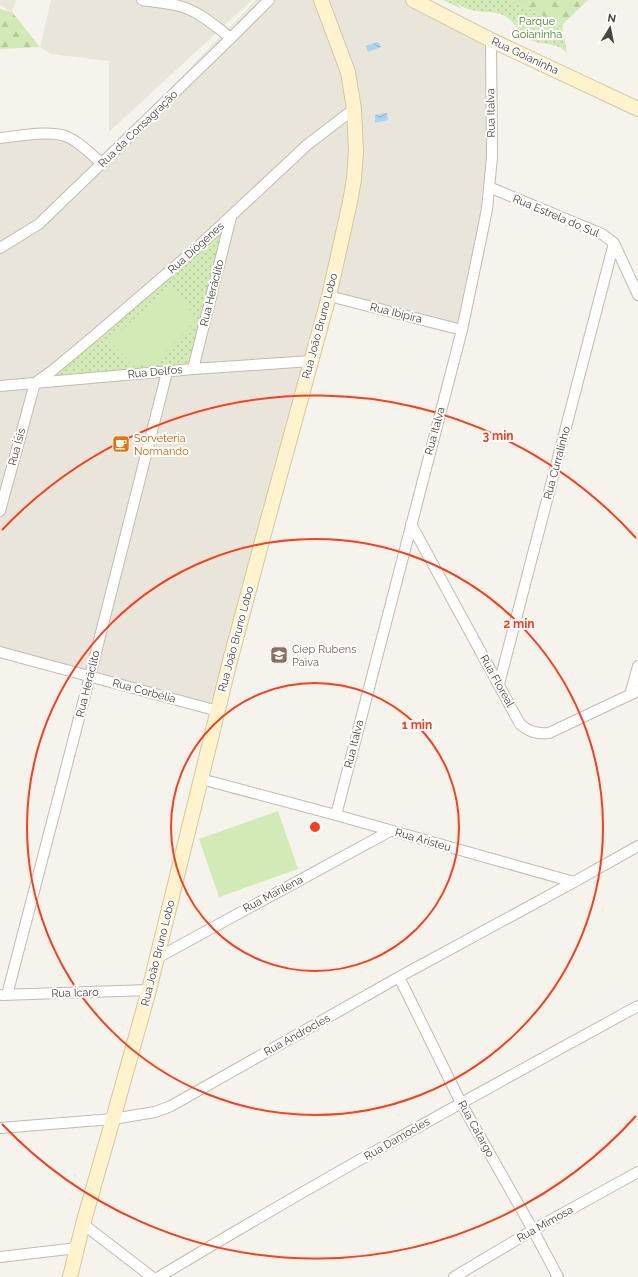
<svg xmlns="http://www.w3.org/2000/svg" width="638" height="1277" viewBox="0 0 638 1277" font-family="Raleway,sans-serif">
	<defs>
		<pattern id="green-dots" width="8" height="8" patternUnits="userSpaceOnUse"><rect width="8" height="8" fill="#d2eab5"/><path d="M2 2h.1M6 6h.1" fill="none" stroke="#b6ca9c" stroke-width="1.8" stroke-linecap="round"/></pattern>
		<pattern id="forest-firs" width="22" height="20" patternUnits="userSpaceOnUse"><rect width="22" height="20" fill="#d2eab5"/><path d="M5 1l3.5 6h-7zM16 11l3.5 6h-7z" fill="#b6ca9c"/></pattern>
		<pattern id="water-waves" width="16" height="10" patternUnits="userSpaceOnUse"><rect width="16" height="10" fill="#a9d4f2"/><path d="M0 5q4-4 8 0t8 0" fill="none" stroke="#8caec5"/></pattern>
	</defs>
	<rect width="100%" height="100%" fill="#f6f3ec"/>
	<!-- residential -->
	<path fill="#eae5da" d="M0 0H16L12 12 0 5Z
		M51 0H252L109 132V61L51 54 40 47Z
		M256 0H413L491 40 492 157 462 330 329 296 218 711 0 652V138L63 135 102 159Z"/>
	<!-- green -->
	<path fill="url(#green-dots)" d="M443 0H510L562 25 567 53C555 41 546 46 533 41 520 37 516 22 505 16 494 10 482 13 471 10 466 9 461 6 457 3L462 9Z
		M231 217 193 369 35 383Z"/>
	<!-- forest -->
	<path fill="url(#forest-firs)" d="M510 0H588L562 25Z
		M0 9 12 12 40 47 0 49Z"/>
	<!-- pitch -->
	<path fill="#d2eab5" d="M171 286 197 319 152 365 134 366 109 341Z
		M278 811 298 869 219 897 199 839Z"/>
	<!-- water -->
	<path fill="url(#water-waves)" d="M378 42 381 47 368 52 366 46Z
		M387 113 388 120 375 123V115Z"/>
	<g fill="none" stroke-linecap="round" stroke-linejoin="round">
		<defs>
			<path id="street" d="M142 0C154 2 167 3 179 6 199 11 215 26 231 38
				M0 138C19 136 43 131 62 135 77 139 90 154 102 163
				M489 187 602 234 614 243 638 295
				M0 248 39 224 231 38 269 0
				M329 296 462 330
				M193 369 231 217
				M0 386 193 369 311 361
				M0 511 35 383 52 371 95 335 200 245 307 145 354 109
				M411 524 520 724C529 732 537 734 549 733L638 691
				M0 652 218 711
				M499 684 614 243
				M630 695 638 666
				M201 779 336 815 574 882
				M336 815 462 330 482 234 487 209 492 157 491 40
				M157 958 390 831
				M399 977 461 1103 533 1230 558 1277
				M2 995 149 990
				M7 995 90 676 167 372
				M0 1128 113 1119 155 1112 171 1106 399 977 574 882 638 846
				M83 1224 152 1277
				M0 1257 77 1248
				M159 1277C316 1182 477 1094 638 1006
				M454 1277 533 1230 638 1172"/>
			<path id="secondary" d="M413 0 491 40 638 109
				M70 1277 83 1224 113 1119 149 990 230 661 265 530 329 296 350 202 354 179 356 151 354 109 348 72 321 0"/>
		</defs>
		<!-- street casing -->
		<use href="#street" stroke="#c2bbae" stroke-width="12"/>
		<!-- secondary casing -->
		<use href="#secondary" stroke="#d6c79b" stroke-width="16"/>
		<!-- street -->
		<use href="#street" stroke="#fff" stroke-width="10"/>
		<!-- secondary -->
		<use href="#secondary" stroke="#fff3cd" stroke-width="14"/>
	</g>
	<!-- distance rings -->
	<g fill="none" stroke="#fc3f1d" stroke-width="2">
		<circle cx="315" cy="827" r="144"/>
		<circle cx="315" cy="827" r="288"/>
		<path d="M636 1116A432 432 0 0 1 2 1124M2 530A432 432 0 0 1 636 538"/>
	</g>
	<!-- icons -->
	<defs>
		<symbol id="cafe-square" viewBox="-11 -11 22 22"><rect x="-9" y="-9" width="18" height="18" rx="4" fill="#e8710a" stroke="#fff"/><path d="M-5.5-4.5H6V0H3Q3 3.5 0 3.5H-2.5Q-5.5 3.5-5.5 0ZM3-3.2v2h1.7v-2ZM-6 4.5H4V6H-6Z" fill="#fff"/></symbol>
		<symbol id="school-square" viewBox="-11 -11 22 22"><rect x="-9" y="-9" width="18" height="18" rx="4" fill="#8d6e63" stroke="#fff"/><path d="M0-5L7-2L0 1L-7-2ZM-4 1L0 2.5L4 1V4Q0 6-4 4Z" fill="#fff"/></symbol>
	</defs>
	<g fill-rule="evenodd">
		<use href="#cafe-square" x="111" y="434" width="20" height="20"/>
		<use href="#school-square" x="269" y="645" width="20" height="20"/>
	</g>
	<g text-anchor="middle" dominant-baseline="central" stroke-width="4" stroke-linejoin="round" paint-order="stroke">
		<!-- park labels -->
		<g font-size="11" fill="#4a7f2a" stroke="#fff">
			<text x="537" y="21">Parque<tspan x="537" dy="13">Goianinha</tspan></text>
		</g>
		<!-- street labels -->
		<g font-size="11" fill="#4b4439" stroke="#fff">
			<text transform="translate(525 56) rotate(25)">Rua Goianinha</text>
			<text transform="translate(491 113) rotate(-91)">Rua Italva</text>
			<text transform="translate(138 129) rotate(-44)">Rua da Consagração</text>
			<text transform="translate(556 216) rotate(23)">Rua Estrela do Sul</text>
			<text transform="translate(196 248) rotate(-42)">Rua Diógenes</text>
			<text transform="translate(212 293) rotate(-76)">Rua Heráclito</text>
			<text transform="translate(396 313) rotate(14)">Rua Ibipira</text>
			<text transform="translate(320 326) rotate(-75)">Rua João Bruno Lobo</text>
			<text transform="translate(155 372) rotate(-5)">Rua Delfos</text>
			<text transform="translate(435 431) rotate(-75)">Rua Italva</text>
			<text transform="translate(17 447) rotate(-75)">Rua Ísis</text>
			<text transform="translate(557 463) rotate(-75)">Rua Curralinho</text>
			<text transform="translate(236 639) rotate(-75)">Rua João Bruno Lobo</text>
			<text transform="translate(497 681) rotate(61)">Rua Floreal</text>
			<text transform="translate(88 684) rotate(-76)">Rua Heráclito</text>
			<text transform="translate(144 691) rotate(15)">Rua Corbélia</text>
			<text transform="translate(354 744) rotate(-76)">Rua Italva</text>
			<text transform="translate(423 840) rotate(16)">Rua Aristeu</text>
			<text transform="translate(273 894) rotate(-28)">Rua Marilena</text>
			<text transform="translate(158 953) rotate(-76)">Rua João Bruno Lobo</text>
			<text transform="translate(75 993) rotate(-2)">Rua Ícaro</text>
			<text transform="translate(297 1035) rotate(-29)">Rua Androcles</text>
			<text transform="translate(476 1129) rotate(61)">Rua Catargo</text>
			<text transform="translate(397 1139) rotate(-30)">Rua Damocles</text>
			<text transform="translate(545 1224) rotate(-29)">Rua Mimosa</text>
		</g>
		<!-- food labels -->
		<g font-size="11" fill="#c56008" stroke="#fff" text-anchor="start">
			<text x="134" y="438">Sorveteria<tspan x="134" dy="13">Normando</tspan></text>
		</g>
		<!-- education labels -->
		<g font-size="11" fill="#785e54" stroke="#fff" text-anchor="start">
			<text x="292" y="649">Ciep Rubens<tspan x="292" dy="13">Paiva</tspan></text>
		</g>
	</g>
	<circle cx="315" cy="827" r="6" fill="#fc3f1d" stroke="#fff" stroke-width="2"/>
	<g font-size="12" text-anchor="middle" font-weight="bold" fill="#fc3f1d" stroke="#fff" stroke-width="4" stroke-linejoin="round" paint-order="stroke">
		<text x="498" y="440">3 min</text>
		<text x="519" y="628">2 min</text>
		<text x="417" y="729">1 min</text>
	</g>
	<!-- north arrow -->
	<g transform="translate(610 28) rotate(10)" stroke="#ffffff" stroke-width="3" paint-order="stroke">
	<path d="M0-3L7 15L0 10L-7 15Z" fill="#4b4439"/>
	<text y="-6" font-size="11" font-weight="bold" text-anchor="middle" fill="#4b4439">N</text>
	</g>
</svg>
